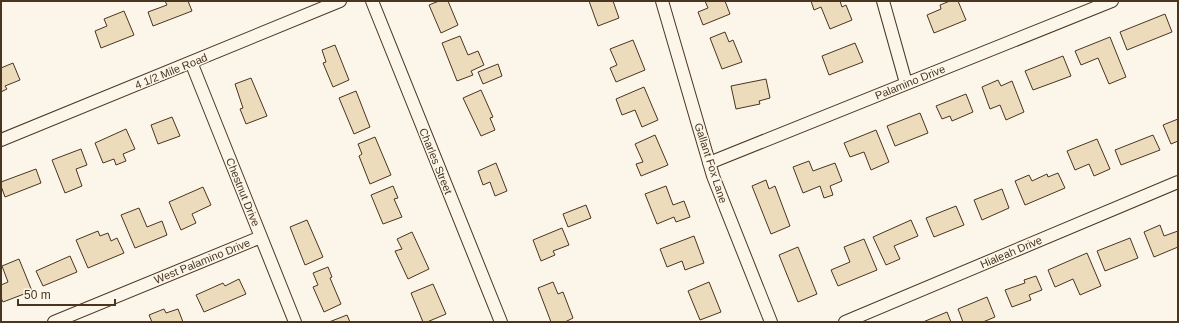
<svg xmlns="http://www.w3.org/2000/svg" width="1179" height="323" viewBox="0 0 1179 323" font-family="Arial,sans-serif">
	<rect width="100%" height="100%" fill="#fbf6e9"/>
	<!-- building -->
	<path fill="#ecdcbc" stroke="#4a3520" d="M165 1H188L192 11 153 26 148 12 167 5Z
		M439 1H448L458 25 441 33 429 5Z
		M589 1H613L619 18 598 26Z
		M705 1H725L730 14 703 25 698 12 708 8Z
		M811 1H840L842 7 846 5 852 20 830 29 821 7 814 10Z
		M950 1H958L966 20 934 33 927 15 941 9 940 5Z
		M124 11 134 35 101 48 95 31 107 26 104 19Z
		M1165 14 1172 32 1127 50 1120 32Z
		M725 32 729 42 733 40 742 62 722 69 710 38Z
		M460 36 468 55 478 51 484 65 471 71 473 75 457 81 442 43Z
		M1110 37 1126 77 1109 84 1098 58 1081 65 1075 51Z
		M633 40 645 70 616 82 610 68 617 65 610 49Z
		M855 43 863 62 829 75 822 56Z
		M335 45 349 80 333 87 323 63 326 62 322 50Z
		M1063 56 1071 76 1033 90 1025 71Z
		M13 63 20 80 5 86 7 89 1 92V68Z
		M498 64 502 76 483 84 478 72Z
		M251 78 267 116 246 124 240 109 243 108 235 84Z
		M766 79 770 98 759 101 760 104 736 109 731 86Z
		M998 80 1001 86 1012 81 1024 112 1006 120 1000 105 990 109 982 87Z
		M644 87 658 120 642 127 635 110 622 115 616 99Z
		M481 90 493 117 490 118 495 130 481 136 463 98Z
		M356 91 370 127 354 134 339 98Z
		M966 94 973 112 952 121 950 116 942 119 936 106Z
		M920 113 928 133 895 146 887 126Z
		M172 117 180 136 158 144 151 125Z
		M1178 119V141L1171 144 1163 125Z
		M126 129 135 149 123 154 126 161 116 165 114 159 103 163 95 143Z
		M876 130 889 162 871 170 864 152 850 157 844 143Z
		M655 135 668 165 641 176 636 164 643 162 635 144Z
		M1153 135 1160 150 1121 165 1115 150Z
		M375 137 391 175 370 184 359 156 362 154 358 144Z
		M1097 139 1110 169 1094 176 1089 164 1075 170 1067 151Z
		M81 149 87 165 76 169 82 186 65 193 52 160Z
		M809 161 813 171 835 163 842 181 830 186 833 195 824 198 820 186 803 193 793 167Z
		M496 163 507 191 495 196 490 182 483 185 478 171Z
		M36 169 41 183 5 197 1 186V182Z
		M1058 173 1065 188 1025 205 1015 181 1029 175 1032 181 1047 174 1048 177Z
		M766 180 769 189 775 186 790 226 771 234 752 186Z
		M393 186 398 198 394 199 402 217 383 224 371 195Z
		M666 186 673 205 684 201 690 217 676 222 674 217 657 224 645 194Z
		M203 187 211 205 192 214 196 223 181 230 169 202Z
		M1002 189 1009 208 982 220 974 200Z
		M586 205 591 218 568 227 563 214Z
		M956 206 964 225 934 237 926 218Z
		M139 208 147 227 162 221 167 235 135 248 121 215Z
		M307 220 323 257 305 265 290 227Z
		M911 220 918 236 894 246 900 259 886 265 873 237Z
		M1160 225 1164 236 1178 231V247L1154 257 1144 232Z
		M562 228 569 245 553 251 555 255 541 261 533 240Z
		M98 231 100 236 108 233 111 241 117 238 124 253 88 268 76 240Z
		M412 232 429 269 408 279 395 251 402 249 397 239Z
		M694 236 704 263 685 270 682 261 667 267 660 249Z
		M1130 238 1138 258 1105 271 1097 251Z
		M864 239 877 270 838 286 831 270 850 262 844 247Z
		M798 247 817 294 798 302 779 255Z
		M1087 253 1101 286 1080 295 1073 279 1055 287 1048 270Z
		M70 256 77 272 43 286 36 271Z
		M19 259 32 291 3 302 1 298V285L8 282 2 266Z
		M328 267 332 277 330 278 341 304 324 312 313 287 318 285 313 273Z
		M1036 276 1042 290 1029 295 1031 300 1012 307 1005 290 1025 283 1024 280Z
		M239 279 246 294 204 312 196 295 223 283 225 286Z
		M553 282 558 294 563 292 573 318 565 322H551L538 288Z
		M709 282 721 312 700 320 688 291Z
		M433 284 446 314 427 322H423L411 293Z
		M987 297 995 317 983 322H963L958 309Z
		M164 309 166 313 178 309 183 322H152L149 315Z
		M947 312 951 322H923Z
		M347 315 350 322H329Z"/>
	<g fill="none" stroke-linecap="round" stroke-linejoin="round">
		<defs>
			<path id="minor" d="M372 1 501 322
				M662 1 713 176 771 322
				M883 1 906 83
				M191 62 295 322
				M1 140 340 1
				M709 163 1112 1
				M54 322 261 237
				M845 322 1178 182"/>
		</defs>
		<!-- minor casing -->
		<use href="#minor" stroke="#4a3520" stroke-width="14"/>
		<!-- minor -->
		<use href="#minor" stroke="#fbf6e9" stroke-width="12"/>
	</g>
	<g text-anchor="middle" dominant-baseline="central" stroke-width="3" stroke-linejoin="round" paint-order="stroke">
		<!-- street labels -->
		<g font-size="11" fill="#4a3520" stroke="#fbf6e9">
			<text transform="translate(171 71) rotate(-22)">4 1/2 Mile Road</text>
			<text transform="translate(910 82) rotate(-22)">Palamino Drive</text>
			<text transform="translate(436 161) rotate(68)">Charles Street</text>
			<text transform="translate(711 163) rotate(72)">Gallant Fox Lane</text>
			<text transform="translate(243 192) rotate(68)">Chestnut Drive</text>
			<text transform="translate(1011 252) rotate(-23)">Hialeah Drive</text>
			<text transform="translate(202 261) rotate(-22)">West Palamino Drive</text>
		</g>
	</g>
	<!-- border -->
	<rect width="1179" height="323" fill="none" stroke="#4a3520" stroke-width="4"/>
	<!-- scale -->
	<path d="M18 299v6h97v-6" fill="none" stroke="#4a3520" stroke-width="2"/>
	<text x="24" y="299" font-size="12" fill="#4a3520" stroke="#fbf6e9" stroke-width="3" paint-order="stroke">50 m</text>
</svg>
